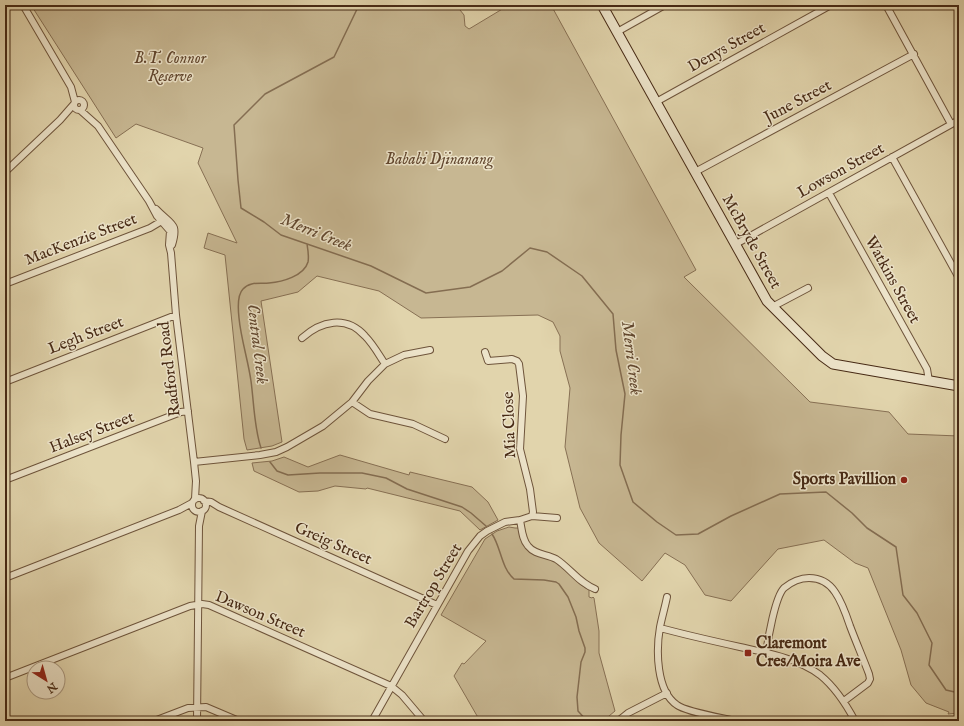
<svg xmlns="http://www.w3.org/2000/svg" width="964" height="726" viewBox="0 0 964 726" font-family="'IM FELL English',serif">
	<rect width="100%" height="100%" fill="#e1d4ac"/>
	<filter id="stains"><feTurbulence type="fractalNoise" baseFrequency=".005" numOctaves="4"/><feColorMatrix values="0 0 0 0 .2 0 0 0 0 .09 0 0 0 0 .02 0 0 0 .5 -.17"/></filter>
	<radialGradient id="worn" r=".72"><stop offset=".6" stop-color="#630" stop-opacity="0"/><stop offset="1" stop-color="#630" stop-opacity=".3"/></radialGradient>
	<!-- green -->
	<path fill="#c7b792" stroke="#877054" d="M31 5H456L464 15 465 26 469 29 509 5H551L696 270 684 277 810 402 889 412 908 434 959 436V713L948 714 949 712 926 703 911 685 901 650 868 568 855 563 824 540 778 549 731 601 705 595 685 565 665 553 642 581 599 543 580 508 565 447 570 388 560 351V336L553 322 538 315 421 318 379 291 317 276 298 292 261 301 282 442 272 446 247 450 244 439 225 255 204 248 208 233 237 243 198 163 203 148 136 124 116 138Z
		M340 455 409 475 410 472 472 487 488 502 498 520 480 530 460 511 367 488 366 489 335 486 318 491 299 492 254 471 252 463 272 461 284 457 308 467Z
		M509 527 515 528H519L522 542 557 562 580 584 589 590V597L592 598 593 597 594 598 599 631V653L615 711 603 721H480L454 676 462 663 464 664 486 641 441 615 485 539 497 531Z"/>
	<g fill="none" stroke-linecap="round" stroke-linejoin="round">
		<!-- stream -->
		<path stroke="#846d51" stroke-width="1.5" d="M359 5 334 57 265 94 234 125 238 180 241 208 264 222 281 235 371 266 426 293 470 287 502 271 530 248 547 252 582 276 613 314 616 350 625 394 621 435 620 465 633 502 657 522 676 535 698 534 731 516 780 494 826 492 852 513 867 528 896 547 903 595 917 613 932 643 929 665 946 690 959 693
			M261 448C254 427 254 403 251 381 248 360 241 339 239 318 238 309 237 295 243 289 250 281 260 284 269 283 282 282 304 276 308 262 309 257 308 250 307 244
			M270 462 277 471 288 475 320 473H362L386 478 407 489 462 507 471 513 486 526
			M492 534C501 547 501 568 514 579L544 580 556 582 559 584 568 597 576 617 579 631 585 648V652L581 662 577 697 578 711 587 721"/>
		<defs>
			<path id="street" d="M23 5 71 87 75 102
				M886 5 951 124
				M617 32 665 5
				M74 105a5 5 0 1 1 10 0a5 5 0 1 1-10 0Z
				M656 102 831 5
				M80 110 98 126 149 201 157 216 170 231 169 245 171 253 176 315 194 462 196 481 195 499
				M892 157 959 278
				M5 172 60 120 74 104
				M695 172 914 54
				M829 193 927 369 929 381
				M156 209C171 225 179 222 172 245
				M736 244 959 120
				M5 284 150 228 165 219
				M772 307 808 288
				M302 338C321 321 346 315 365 336 373 344 379 355 385 364
				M485 352 488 361 512 359 517 361 519 364 523 396 520 449 530 489 533 512 532 516
				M5 382 176 315
				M352 402 370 414 413 424 445 439
				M194 462 260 455 276 452 287 447 323 426 352 402 368 381 385 364 404 355 430 350
				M5 480 181 412 188 411
				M192 505a7 7 0 1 1 14 0a7 7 0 1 1-14 0Z
				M204 501 211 502 219 507 437 605
				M520 520C522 530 522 539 528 546 535 555 547 554 556 559 570 568 579 583 595 589
				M5 578 179 510 192 503
				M667 597C665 607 662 617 660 627 656 650 656 691 677 705 686 712 723 718 736 721
				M660 628C686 635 713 641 740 647 767 653 797 658 820 675 836 688 846 704 855 721
				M766 653C768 639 775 597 784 588 791 582 801 578 809 578 820 578 829 583 835 592 842 602 846 614 850 626 856 642 863 658 869 674L870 679 868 683 844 701
				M5 678 190 606 202 604 209 605 391 686 402 695 424 721
				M154 721 188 708 206 707 239 721
				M197 721 199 526 202 511
				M372 721 468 551 480 536 487 531 505 522 520 520 532 516 557 518
				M618 721 628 713 667 693"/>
			<path id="secondary" d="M602 5 767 301 822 356 833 364 959 386"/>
		</defs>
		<!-- street casing -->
		<use href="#street" stroke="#6e543b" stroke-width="8"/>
		<!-- secondary casing -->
		<use href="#secondary" stroke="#472a15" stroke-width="11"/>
		<!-- street -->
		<use href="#street" stroke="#ece3c9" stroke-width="6"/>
		<!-- secondary -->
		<use href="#secondary" stroke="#ece3c9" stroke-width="9"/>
	</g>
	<!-- markers -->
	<g fill="#8f2418" stroke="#ece3c9" stroke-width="1.5">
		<circle cx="904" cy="480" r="4"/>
		<rect x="744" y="649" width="8" height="8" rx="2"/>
	</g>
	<g text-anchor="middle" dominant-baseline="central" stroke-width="3" stroke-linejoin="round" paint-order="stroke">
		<!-- street labels -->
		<g font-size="16" fill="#472a15" stroke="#ece3c9">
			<text transform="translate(727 48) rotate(-29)">Denys Street</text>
			<text transform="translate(798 102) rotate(-28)">June Street</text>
			<text transform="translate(841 171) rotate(-29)">Lowson Street</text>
			<text transform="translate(81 240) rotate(-21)">MacKenzie Street</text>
			<text transform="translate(751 242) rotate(61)">McBryde Street</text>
			<text transform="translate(892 280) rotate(61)">Watkins Street</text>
			<text transform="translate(86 336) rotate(-21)">Legh Street</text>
			<text transform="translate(170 369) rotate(-97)">Radford Road</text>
			<text transform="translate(510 425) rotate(-92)">Mia Close</text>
			<text transform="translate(92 433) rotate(-21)">Halsey Street</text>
			<text transform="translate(333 544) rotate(24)">Greig Street</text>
			<text transform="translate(434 586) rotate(-59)">Bartrop Street</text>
			<text transform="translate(260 615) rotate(23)">Dawson Street</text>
		</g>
		<!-- park labels -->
		<g font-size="16" font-style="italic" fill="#61462e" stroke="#ece3c9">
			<text x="170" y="59">B.T. Connor<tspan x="170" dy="18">Reserve</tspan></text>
			<text x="439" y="160">Bababi Djinanang</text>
		</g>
		<!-- poi labels -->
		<g font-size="16" font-weight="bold" fill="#472a15" stroke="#ece3c9" text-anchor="end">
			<text x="896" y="480">Sports Pavillion</text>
			<text x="756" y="644" text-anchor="start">Claremont<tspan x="756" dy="18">Cres/Moira Ave</tspan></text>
		</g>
		<!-- water labels -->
		<g font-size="17" font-style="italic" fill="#60462e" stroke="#ece3c9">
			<text transform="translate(316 233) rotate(22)">Merri Creek</text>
			<text transform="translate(257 344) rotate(83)">Central Creek</text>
			<text transform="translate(631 358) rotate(83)">Merri Creek</text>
		</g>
	</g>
	<!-- margin -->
	<rect width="964" height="726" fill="none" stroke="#e1d4ac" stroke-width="20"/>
	<rect x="6" y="6" width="952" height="714" fill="none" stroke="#472a15" stroke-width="2"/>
	<rect x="10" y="10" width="944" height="706" fill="none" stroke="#472a15"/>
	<!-- north arrow -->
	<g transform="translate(46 680) rotate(143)"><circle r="19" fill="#ece3c9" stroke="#aa9981"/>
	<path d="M0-3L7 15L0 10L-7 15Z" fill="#8f2418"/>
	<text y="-6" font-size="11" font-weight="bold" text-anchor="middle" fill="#472a15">N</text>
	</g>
	<rect width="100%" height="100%" filter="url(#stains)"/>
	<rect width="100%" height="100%" fill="url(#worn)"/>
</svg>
